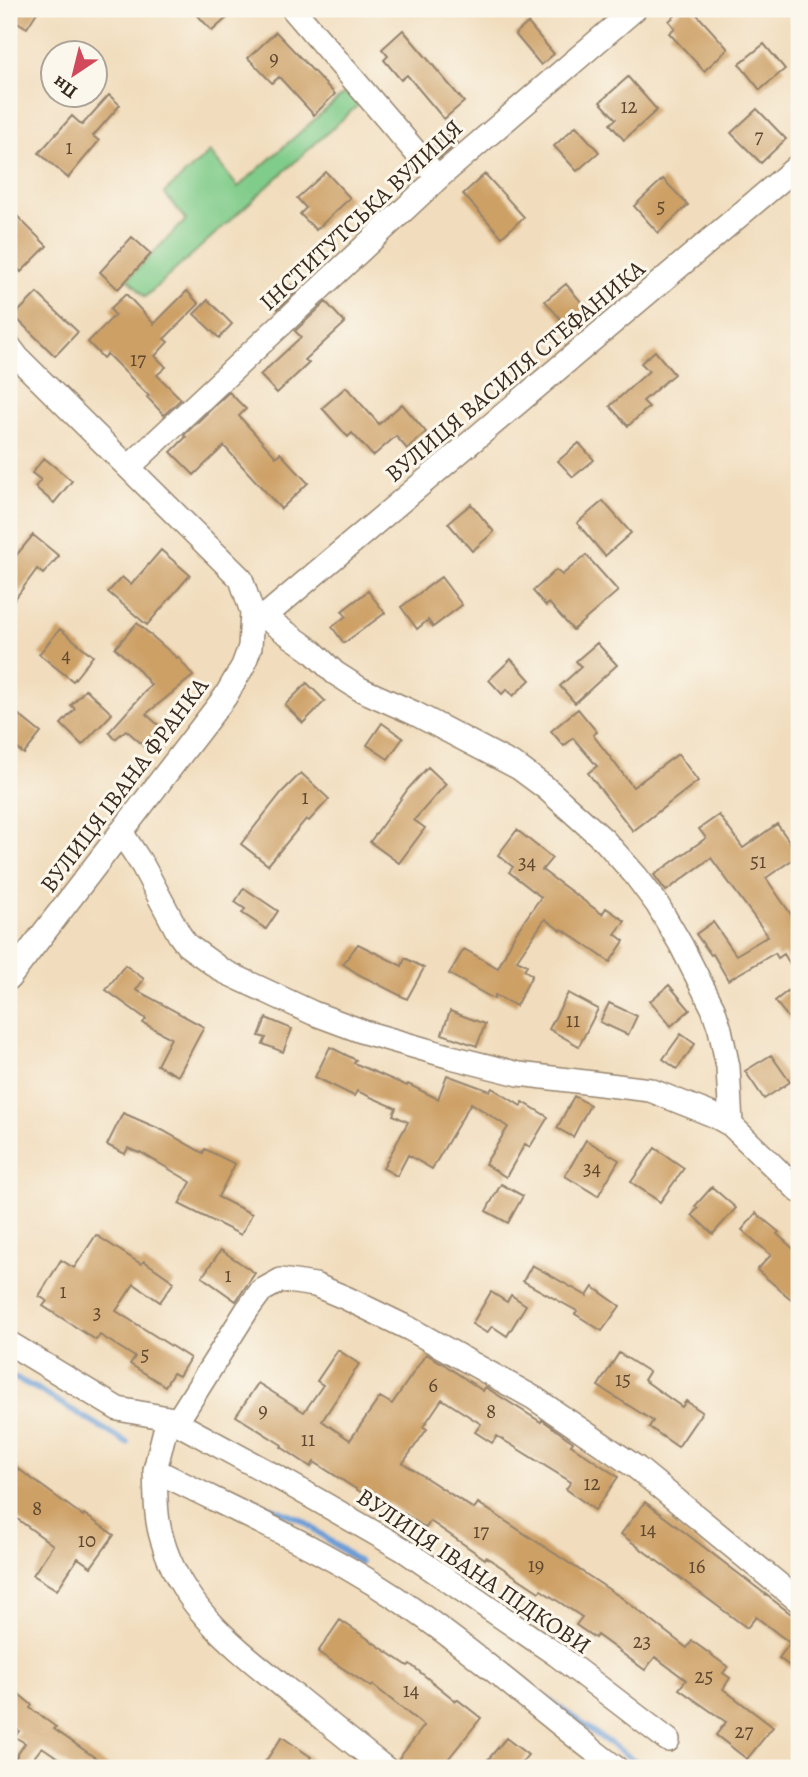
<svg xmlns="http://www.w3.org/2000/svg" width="808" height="1777" viewBox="0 0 808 1777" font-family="Alegreya,serif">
	<rect width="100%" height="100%" fill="#fbf7ec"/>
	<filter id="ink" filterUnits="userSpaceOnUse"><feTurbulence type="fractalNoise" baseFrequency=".0143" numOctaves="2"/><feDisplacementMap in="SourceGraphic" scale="14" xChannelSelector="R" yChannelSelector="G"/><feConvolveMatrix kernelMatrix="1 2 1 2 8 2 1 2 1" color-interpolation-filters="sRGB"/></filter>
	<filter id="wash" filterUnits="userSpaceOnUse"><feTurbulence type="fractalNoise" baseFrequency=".00686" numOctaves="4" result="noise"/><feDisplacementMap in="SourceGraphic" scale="28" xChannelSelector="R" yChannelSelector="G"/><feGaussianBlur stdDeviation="1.57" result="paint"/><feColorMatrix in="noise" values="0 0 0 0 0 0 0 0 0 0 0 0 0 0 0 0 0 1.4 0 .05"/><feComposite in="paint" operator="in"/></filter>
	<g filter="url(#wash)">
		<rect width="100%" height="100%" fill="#f1ddbd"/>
		<!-- green -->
		<path fill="#80cc8a" stroke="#5e7b54" stroke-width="2" d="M356 83 367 97 145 297 128 278 186 220 164 193 210 152 238 187Z"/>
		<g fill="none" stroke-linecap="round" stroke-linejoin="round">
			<!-- stream -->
			<path stroke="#6c9dd6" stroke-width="6" d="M9 1375 37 1389 127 1443
				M196 1478 300 1519 360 1563
				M541 1695 645 1768"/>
		</g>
		<g id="blocks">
			<!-- building -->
			<path fill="#cda066" d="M9 9H39L27 28 9 17Z
				M192 9H237L212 31Z
				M682 9H692L728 49 704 71 669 33 675 28 669 21Z
				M528 23 554 54 541 65 515 34Z
				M403 30 464 102 444 119 407 75 401 80 384 60 388 56 382 49Z
				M276 32 335 94 314 115 279 77 272 83 248 58Z
				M764 44 785 69 760 90 739 64Z
				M628 77 657 110 624 140 610 124 616 119 600 102Z
				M109 95 120 105 93 136 99 141 68 178 39 153 72 116 82 125Z
				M757 109 786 139 761 163 731 133Z
				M576 126 599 152 577 171 554 146Z
				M446 133 457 143 440 158 431 148Z
				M326 172 350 198 316 230 300 214 306 208 297 198Z
				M485 174 524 217 502 237 463 194Z
				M663 179 688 205 658 233 634 206Z
				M9 208 47 246 21 272 9 261Z
				M132 237 151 254 118 289 100 272Z
				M566 284 588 310 568 328 545 301Z
				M291 285 297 291 278 309 272 302Z
				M187 291 199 304 164 339 168 342 155 356 166 367 157 375 181 399 164 415 147 397 149 396 107 354 103 358 88 342 115 315 110 309 126 294 154 324Z
				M37 293 78 332 55 356 14 316Z
				M208 300 232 324 219 338 194 314Z
				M326 302 345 323 305 360 309 363 277 393 260 375 301 337 295 331Z
				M655 351 674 374 643 401 649 407 628 426 610 406 649 371 641 363Z
				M346 387 379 424 402 404 426 432 407 449 396 436 373 456 352 433 348 437 322 408Z
				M229 392 246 409 239 416 276 457 280 453 308 483 281 509 224 446 194 475 171 452 186 437 184 435Z
				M579 443 594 460 573 477 558 461Z
				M44 458 72 481 54 503 35 487 41 480 32 473Z
				M603 501 631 533 605 556 577 523Z
				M471 504 494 532 472 551 448 523Z
				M33 535 59 556 43 574 37 569 9 607V564Z
				M161 550 190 575 147 625 108 592 122 577 131 585Z
				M586 555 618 591 573 630 549 603 546 606 533 591 556 570 562 575Z
				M441 577 462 605 433 627 428 620 417 629 401 607Z
				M368 591 385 613 344 643 332 627 346 616 342 611Z
				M137 623 177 658 178 657 193 676 146 714 166 732 149 750 126 730 115 739 109 732 151 685 137 668 115 648Z
				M60 629 93 656 73 681 39 654Z
				M597 643 617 665 575 703 560 686 581 667 576 661Z
				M511 659 530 680 513 696 507 689 502 694 489 680Z
				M307 683 325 701 303 723 285 705Z
				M86 689 112 714 82 745 61 724 75 709 71 705Z
				M9 707 41 733 24 754 9 742Z
				M578 709 597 732 593 735 633 787 678 754 698 781 633 831 588 773 597 766 573 738 564 746 551 731Z
				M382 723 403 738 388 759 367 745Z
				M428 767 446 784 414 820 425 828 399 863 370 842 408 789Z
				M301 773 329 799 309 821 306 819 268 865 241 844 282 792Z
				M719 815 743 848 777 824 799 855 766 878 790 913 799 929V979L784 954 778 958 775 953 728 980 713 954 711 955 696 934 713 922 736 955 768 936 711 858 666 891 654 875 706 838 699 829Z
				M517 830 552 858 542 870 602 914 606 908 625 921 615 934 624 941 610 962 562 929 561 931 545 919 517 960 527 965 524 970 532 975 516 1006 495 995 494 999 449 974 464 949 498 968 515 934 541 897 509 872 513 867 498 855Z
				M244 888 278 911 266 929 242 913 245 909 235 902Z
				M358 944 402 966 405 958 424 968 407 999 358 974 343 964Z
				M125 965 144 979 136 990 204 1027 178 1076 157 1065 171 1038 143 1023 146 1019 106 990Z
				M799 982V1031L775 1001Z
				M669 985 690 1010 671 1026 650 1001Z
				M568 993 598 1009 579 1046 549 1029Z
				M609 1003 637 1016 628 1035 600 1022Z
				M450 1011 485 1024 477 1046 442 1034Z
				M266 1018 292 1029 283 1052 263 1044 266 1038 259 1036Z
				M681 1034 695 1044 677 1069 663 1059Z
				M330 1047 356 1060 354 1063 407 1086 408 1084 438 1099 447 1075 490 1091 492 1088 521 1106 523 1102 548 1117 530 1147 525 1144 506 1177 485 1164 508 1127 471 1103 432 1169 408 1155 397 1176 383 1168 408 1122 393 1115 396 1108 357 1091 354 1096 315 1077Z
				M771 1055 790 1082 764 1099 745 1071Z
				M574 1096 590 1105 573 1137 557 1128Z
				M123 1113 162 1130 203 1153 205 1149 235 1164 218 1197 252 1214 241 1235 179 1204 191 1182 140 1152 139 1153 128 1148 125 1154 107 1145Z
				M586 1140 619 1160 598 1196 565 1176Z
				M655 1148 684 1168 660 1202 631 1182Z
				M501 1184 523 1196 508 1223 486 1211Z
				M712 1187 736 1208 713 1234 692 1215 698 1208 695 1206Z
				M756 1213 779 1232 777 1234 799 1254V1306L757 1270 771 1255 742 1230Z
				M96 1235 141 1264 144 1261 174 1282 160 1302 134 1284 116 1311 190 1358 179 1376 173 1373 165 1386 130 1364 135 1357 100 1335 96 1340 43 1306 47 1301 39 1296 61 1260 74 1268Z
				M221 1250 255 1273 236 1301 202 1277Z
				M532 1265 587 1296 593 1287 620 1306 602 1331 575 1314 577 1311 523 1281Z
				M491 1292 507 1302 511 1295 526 1305 507 1336 492 1326 487 1333 472 1324Z
				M338 1350 359 1364 322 1421 350 1440 380 1397 392 1404 426 1354 442 1363 483 1391 485 1387 541 1422 542 1420 573 1442 571 1445 618 1477 595 1510 566 1489 571 1482 497 1436 492 1443 475 1432 481 1424 442 1399 423 1427 427 1429 403 1463 474 1509 478 1503 622 1598 687 1648 692 1641 728 1667 723 1673 730 1678 723 1689 773 1727 747 1759 716 1735 726 1722 679 1689 686 1680 655 1657 645 1670 597 1635 595 1638 576 1625 582 1617 541 1590 539 1592 486 1557 485 1559 430 1521 426 1528 373 1493 370 1498 314 1462 311 1467 281 1447 282 1445 236 1416 258 1383 304 1412 323 1385 317 1381Z
				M619 1353 649 1372 644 1380 682 1407 686 1401 702 1412 678 1447 649 1427 653 1421 598 1386Z
				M9 1462 83 1516 84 1514 114 1535 91 1567 78 1558 57 1590 33 1575 53 1545 9 1513Z
				M645 1502 799 1620V1673L779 1658 790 1643 756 1617 747 1628 621 1534Z
				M340 1620 408 1666 410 1664 456 1701 458 1700 481 1718 441 1768H406L397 1761 424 1726 373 1685 371 1687 318 1652Z
				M9 1686 32 1705 30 1708 56 1727 54 1729 110 1768H73L42 1747 26 1768H9L25 1743 15 1737 19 1731 9 1723Z
				M282 1737 311 1757 304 1768H261Z
				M506 1738 528 1755 517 1768H481Z"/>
		</g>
	</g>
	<g filter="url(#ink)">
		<use href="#blocks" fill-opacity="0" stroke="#96846e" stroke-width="2"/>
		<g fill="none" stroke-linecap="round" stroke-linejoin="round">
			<defs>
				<path id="street" d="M293 9 438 178
					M9 346 18 358 241 579 252 612 250 647 243 666 225 697 9 978
					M129 467 438 178 635 9
					M252 612 264 617 312 651 335 673 360 689 414 713 519 768 546 788 605 841 636 876 657 904 681 945 713 1008 720 1029 728 1067 731 1125 799 1191
					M264 617 799 165
					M121 832 143 866 179 934 187 945 223 971 313 1013 364 1032 451 1057 519 1074 650 1090 713 1115 731 1125
					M9 1343 118 1409 168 1418 286 1482 404 1550 557 1655 668 1740
					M168 1418 155 1470C244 1515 337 1555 418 1613 487 1661 549 1718 616 1768
					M176 1423 247 1310 261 1291 281 1280 315 1285 346 1298 410 1329 534 1398 637 1468 799 1601
					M155 1470C156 1493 155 1517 162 1539 182 1609 235 1647 289 1691 321 1717 353 1743 385 1768"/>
			</defs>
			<!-- street casing -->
			<use href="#street" stroke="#96846e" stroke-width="26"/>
			<!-- street -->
			<use href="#street" stroke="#fff" stroke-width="23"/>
		</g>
	</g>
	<g text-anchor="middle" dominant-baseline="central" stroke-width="6" stroke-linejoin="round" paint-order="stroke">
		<!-- number labels -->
		<g font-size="21" fill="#604830">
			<text x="274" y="58">9</text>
			<text x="629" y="106">12</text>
			<text x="759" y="136">7</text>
			<text x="69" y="147">1</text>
			<text x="661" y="206">5</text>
			<text x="138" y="359">17</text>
			<text x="66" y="655">4</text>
			<text x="305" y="797">1</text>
			<text x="758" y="861">51</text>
			<text x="527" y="862">34</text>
			<text x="573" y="1020">11</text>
			<text x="592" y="1168">34</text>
			<text x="228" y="1275">1</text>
			<text x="63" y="1291">1</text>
			<text x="97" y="1312">3</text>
			<text x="145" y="1354">5</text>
			<text x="623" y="1379">15</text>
			<text x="433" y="1385">6</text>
			<text x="263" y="1410">9</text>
			<text x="491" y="1411">8</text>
			<text x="308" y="1439">11</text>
			<text x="592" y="1483">12</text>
			<text x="37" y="1508">8</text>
			<text x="648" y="1529">14</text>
			<text x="481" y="1531">17</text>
			<text x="87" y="1540">10</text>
			<text x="536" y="1565">19</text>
			<text x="697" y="1566">16</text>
			<text x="642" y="1641">23</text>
			<text x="704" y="1676">25</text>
			<text x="411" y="1690">14</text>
			<text x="744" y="1731">27</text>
		</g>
		<!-- street labels -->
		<g font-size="24" fill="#3b2a1e" stroke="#fbf7ec">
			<text transform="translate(361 215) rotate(-43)">ІНСТИТУТСЬКА ВУЛИЦЯ</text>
			<text transform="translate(515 371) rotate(-40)">ВУЛИЦЯ ВАСИЛЯ СТЕФАНИКА</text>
			<text transform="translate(124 785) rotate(-53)">ВУЛИЦЯ ІВАНА ФРАНКА</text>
			<text transform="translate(474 1571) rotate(34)">ВУЛИЦЯ ІВАНА ПІДКОВИ</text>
		</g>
	</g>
	<!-- margin -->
	<rect width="808" height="1777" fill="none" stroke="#fbf7ec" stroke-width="35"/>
	<!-- north arrow -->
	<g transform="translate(74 74) rotate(215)"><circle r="33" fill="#fbf7ec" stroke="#aea59a" stroke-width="2"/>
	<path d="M0-5L12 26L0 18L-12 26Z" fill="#d1495b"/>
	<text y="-10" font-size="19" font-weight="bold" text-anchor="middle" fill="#3b2a1e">Пн</text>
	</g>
</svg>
